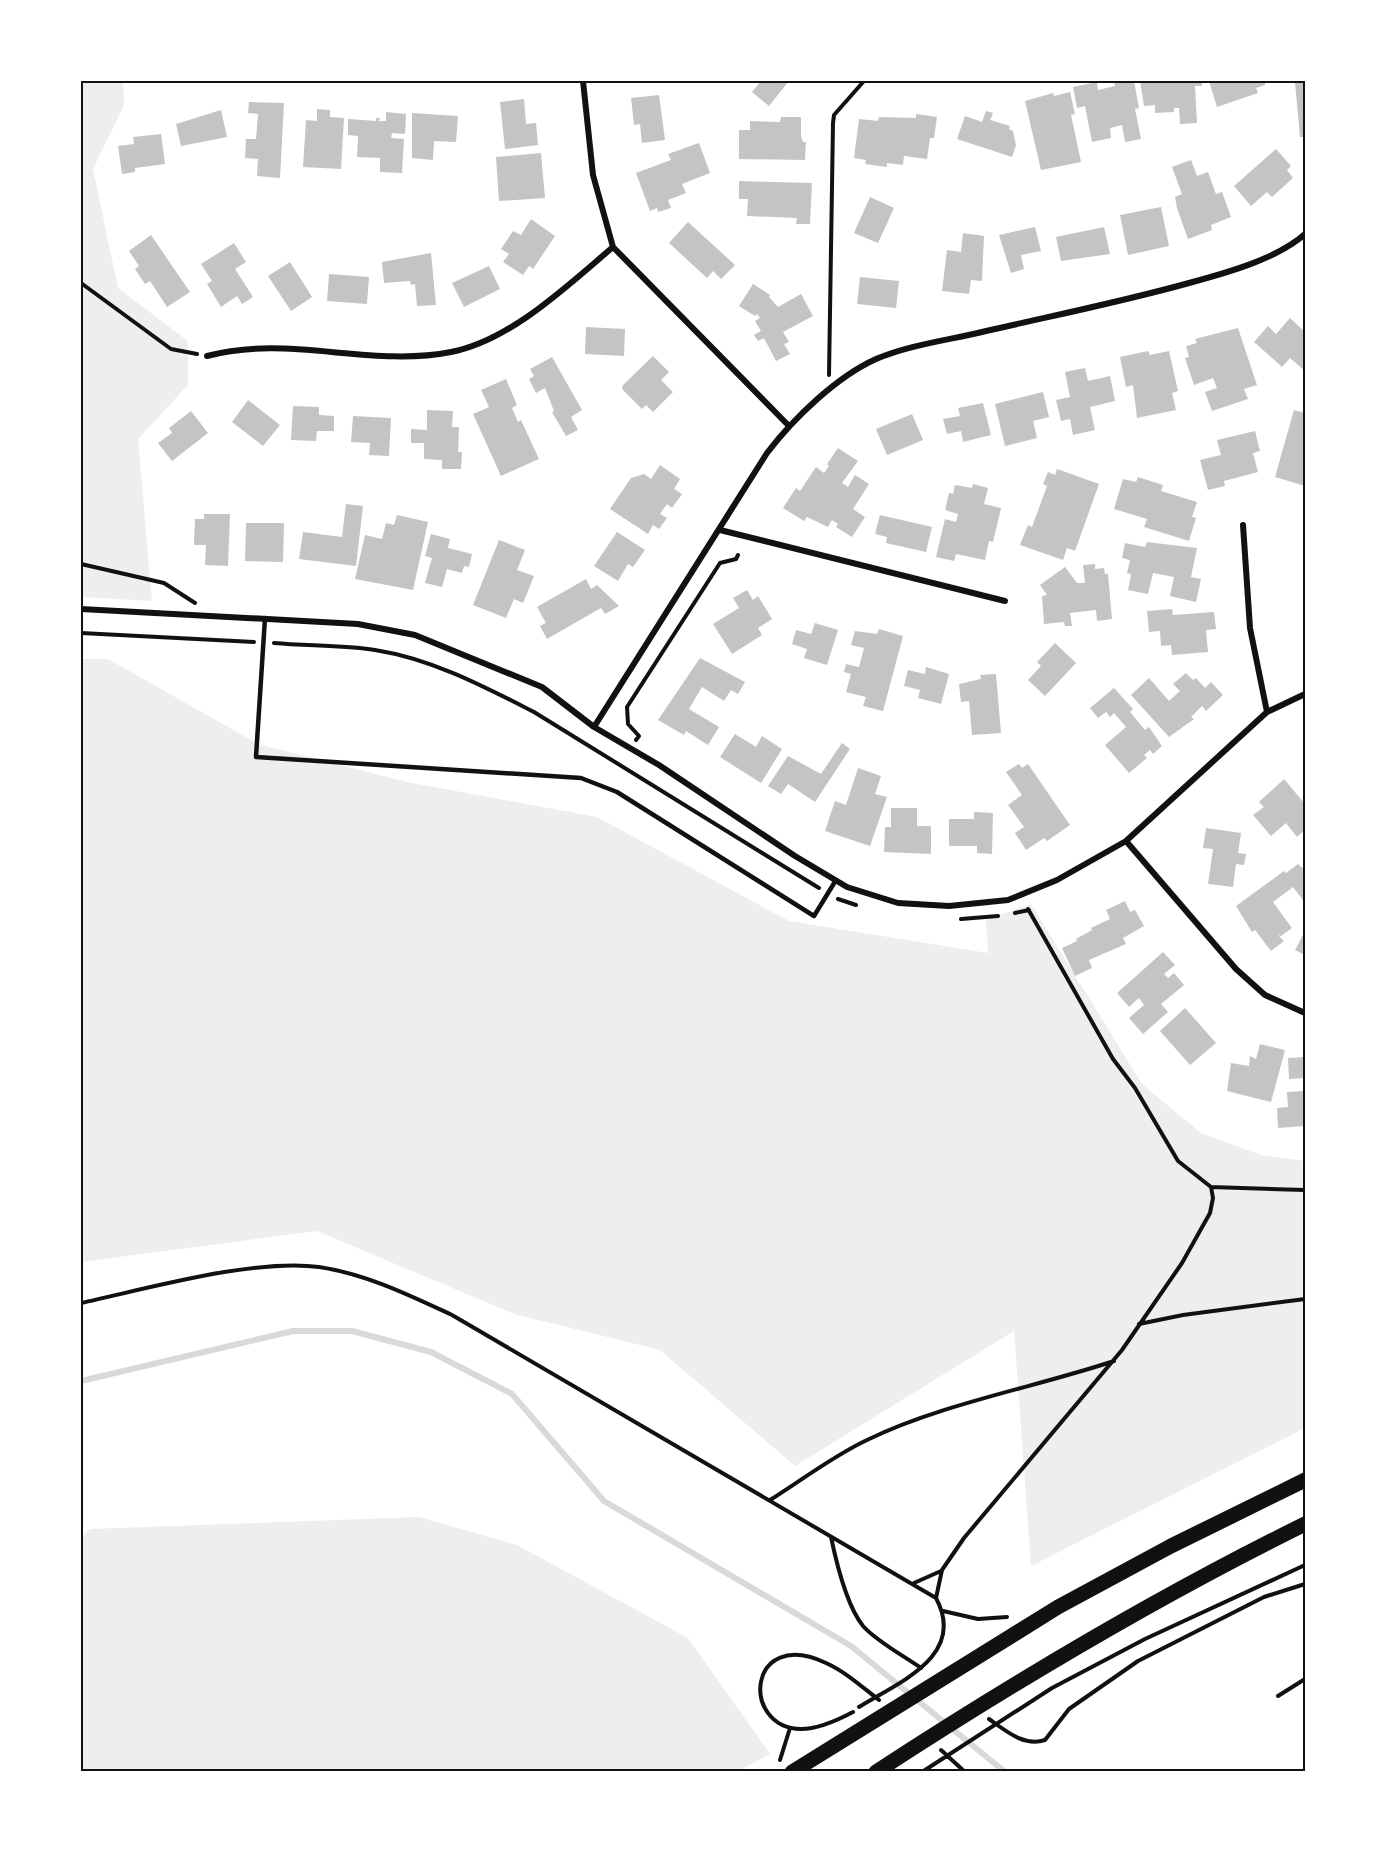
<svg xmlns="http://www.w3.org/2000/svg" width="1386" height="1853" viewBox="0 0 1386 1853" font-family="Commissioner,sans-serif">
	<rect width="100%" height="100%" fill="#fff"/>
	<!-- green -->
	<path fill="#eee" d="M81 81H123L124 105 93 169 118 288 188 341V385L138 439 152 601 81 597Z
		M81 659H108L258 744 407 782 597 817 789 921 988 953 986 920 1031 904 1142 1084 1201 1133 1261 1155 1305 1161V1428L1031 1566 1014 1331 795 1466 660 1350 514 1314 317 1231 81 1262Z
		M419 1517 517 1545 688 1638 770 1754 736 1772H81V1538L90 1529Z"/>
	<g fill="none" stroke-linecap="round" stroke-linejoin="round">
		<!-- stream -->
		<path stroke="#d9d9d9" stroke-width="6" d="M81 1381 293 1331H352L431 1352 512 1394 604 1501 851 1646 1005 1772"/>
	</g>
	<!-- building -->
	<path fill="#c4c4c4" d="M761 81H789L769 106 752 92Z
		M1114 81H1134L1139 108 1135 109 1141 139 1125 142 1122 125 1110 128 1111 138 1092 142 1085 106 1077 108 1073 87 1097 82 1098 90 1115 86Z
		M1140 81H1202V86H1195L1197 123 1180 124 1179 108H1174V112L1155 113V105L1144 106Z
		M1209 81H1265V85L1256 88 1258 93 1217 107Z
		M1295 82H1305V137H1300Z
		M1070 92 1075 114 1071 115 1081 162 1041 170 1025 101 1053 93 1054 96Z
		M659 95 665 140 642 143 640 124 634 125 631 98Z
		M524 99 526 124 536 123 538 145 505 149 500 102Z
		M249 102 284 103 280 178 257 176 258 159 245 158 246 139H256L258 114 248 113Z
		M317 109 330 110V117L344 118 341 169 303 167 306 120 317 121Z
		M221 110 227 137 181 146 176 124Z
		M986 111 993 113 990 120 1010 126 1009 129 1013 131 1016 145 1012 157 957 139 965 116 982 122Z
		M386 112 406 114 405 134 392 133 391 138 404 139 402 173 380 172V158L357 157 358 136 348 135V119L376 121V118H380L379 121H386Z
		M412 113 458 116 456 142 434 141 433 160 412 158Z
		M916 114 937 117 934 138H930L927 159 904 156 903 165 887 163V167L865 164 866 160 854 158 859 119 878 121 879 117 916 118Z
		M781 117H801V136L803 142H806L805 160 739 159V130H750V121L780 122Z
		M161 134 165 164 135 168V172L122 174 118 146 134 144 133 137Z
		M699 143 710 173 682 184 686 193 668 200 671 208 658 212 657 208 650 211 636 173 671 160 668 154Z
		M1276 149 1291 166 1287 170 1293 178 1272 197 1267 192 1251 206 1234 186Z
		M541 153 545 198 499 201 496 157Z
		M1191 160 1197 176 1208 172 1216 194 1222 192 1231 217 1211 225 1212 230 1188 239 1177 208 1175 197 1182 194 1172 167Z
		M739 181 812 183 810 224H796L797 218 747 216 748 199H739Z
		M870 197 894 208 878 243 854 233Z
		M1161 207 1169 246 1128 255 1120 215Z
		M531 219 555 236 533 269 529 266 523 275 503 262 509 254 501 249 513 231 521 235Z
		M688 222 735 265 721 279 713 271 707 278 669 243Z
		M1035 227 1041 251 1021 255 1024 269 1011 273 999 235Z
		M1104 227 1110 254 1061 261 1056 237Z
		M963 233 984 236 982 281 971 280 969 294 942 291 947 250 961 252Z
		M151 235 190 292 167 307 150 281 145 284 135 269 139 266 129 251Z
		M234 243 246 262 235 269 253 297 242 304 237 296 221 307 207 284 212 281 201 264Z
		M431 253 436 305 417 306 415 284 411 285 410 281 384 283 382 262Z
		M290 262 312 297 291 311 268 276Z
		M489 266 500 289 464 307 452 283Z
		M329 274 369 277 367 304 327 301Z
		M860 277 899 281 896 308 857 304Z
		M753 284 770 295 769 297 778 307 801 294 813 316 783 332 789 342 784 344 790 354 776 361 764 338 758 341 754 335 761 331 755 321 760 318 757 314 755 316 739 306Z
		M1290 318 1305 332V371L1290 358 1282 367 1254 342 1268 326 1276 334Z
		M586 327 625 329 624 356 585 354Z
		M1238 328 1257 385 1244 389 1248 399 1212 411 1205 392 1217 388 1213 378 1194 385 1185 358 1189 357 1186 346 1197 343 1195 339Z
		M1148 351 1150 355 1169 351 1178 391 1172 393 1176 410 1137 418 1133 385 1126 387 1120 357Z
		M653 356 669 372 661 380 673 392 653 412 646 405 642 409 622 389 623 385Z
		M552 357 582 410 571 417 578 430 566 436 552 412 554 411 545 388 536 393 529 379 534 376 530 369Z
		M1085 368 1088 381 1110 376 1115 401 1090 407 1095 430 1073 435 1070 419 1061 421 1056 400 1070 397 1065 372Z
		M506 379 517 405 512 408 518 422 521 420 539 459 501 476 473 414 489 407 481 390Z
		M1043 392 1049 417 1033 421 1037 438 1005 446 995 404Z
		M248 400 280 425 263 446 232 422Z
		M983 403 991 435 963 442 961 431 947 434 943 419 960 416 958 408Z
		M293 406 319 407V415L334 416V431H317L316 441 291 440Z
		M427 410 453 411 452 427H459L458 452H462L461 469H442V460L424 459V443H411V429L427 430Z
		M1294 410 1305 413V486L1275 477Z
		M191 411 208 433 172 461 158 443 172 433 169 428Z
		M912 414 923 440 887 455 876 429Z
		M353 416 391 418 389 456 369 455 370 443 351 442Z
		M1255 431 1260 451 1253 453 1258 472 1224 481 1225 486 1208 490 1200 460 1221 455 1217 440Z
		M838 448 858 461 842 483 848 487 855 475 869 484 853 509 865 517 852 537 836 527 838 524 832 520 828 527 807 517 804 521 783 508 796 488 800 491 816 467 824 473 829 466 827 464Z
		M660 465 680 479 674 489 682 494 672 508 667 504 660 514 667 518 659 529 653 525 648 534 610 509 631 478 644 474 651 479Z
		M1057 469 1099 484 1075 551 1067 548 1063 560 1020 545 1028 525 1032 527 1047 486 1043 484 1048 472 1055 475Z
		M1138 477 1163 485 1161 491 1197 502 1192 517 1196 518 1189 541 1144 527 1147 519 1114 509 1123 479 1136 482Z
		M973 484 988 488 984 504 1001 508 993 542 989 541 985 560 956 554 954 561 936 557 945 519 956 522 958 514 945 510 949 493 953 494 955 485 972 488Z
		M346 504 363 506 356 566 299 559 303 532 342 537Z
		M204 514H230L228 566 205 565 206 545H194L195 519H204Z
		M397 515 428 522 413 590 355 579 365 535 382 539 386 523 394 525Z
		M880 515 932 527 926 552 886 543 887 537 875 534Z
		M246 523H284L283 562 245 561Z
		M617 532 645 550 633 567 628 564 618 581 594 566Z
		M431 534 450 539 448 548 472 554 469 567 464 566 462 573 447 569 442 587 425 583 432 558 425 556Z
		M499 540 525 550 517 570 534 576 523 603 514 599 506 618 473 605Z
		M1147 542 1197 548 1191 577 1201 579 1196 602 1170 596 1174 577 1153 573 1148 594 1128 590 1131 574 1127 573 1130 560 1122 558 1125 543 1145 547Z
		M1095 564V569L1104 568 1105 574H1108L1112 619 1097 621 1096 610 1070 613 1072 626H1065L1064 622 1044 624 1042 596 1047 595 1040 585 1065 567 1077 583H1085L1083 565Z
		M586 579 591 589 597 585 619 606 605 614 601 608 547 639 540 626 546 623 537 607Z
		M747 590 753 600 758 596 772 619 758 628 762 635 732 654 713 624 739 608 733 598Z
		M1172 609 1173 615 1214 612 1216 629 1206 630 1208 652 1172 655 1171 645 1161 646 1160 631 1149 632 1147 611Z
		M815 623 838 630 827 665 804 658 807 649 792 644 796 630 811 634Z
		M879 629 903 636 883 711 863 706 866 697 846 692 851 674 844 672 846 664 859 667 864 648 851 645 855 631 877 634Z
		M1055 643 1076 663 1045 696 1028 680 1041 666 1037 662Z
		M700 658 745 682 738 694 731 690 724 701 702 687 689 709 719 727 708 745 686 731 684 735 658 720Z
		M926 667 949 674 941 704 918 698 920 690 904 686 908 670 925 674Z
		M1186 673 1193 680 1196 678 1205 688 1211 682 1223 695 1206 711 1202 706 1191 717 1194 719 1169 737 1131 695 1149 678 1169 701 1180 691 1173 684Z
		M996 674 1001 733 972 735 969 701 961 702 959 684 981 679 980 675Z
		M1114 688 1133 709 1130 712 1145 730 1149 727 1162 746 1153 754 1150 750 1144 755 1147 758 1129 773 1105 745 1126 727 1114 713 1110 717 1106 712 1098 718 1090 708Z
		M735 734 756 747 762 736 782 749 761 783 720 757Z
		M842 743 850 749 815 802 788 784 781 794 768 786 788 756 821 774Z
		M1019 764 1022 768 1028 764 1070 825 1047 841 1044 838 1026 850 1015 833 1024 827 1008 805 1022 795 1006 772Z
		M858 768 881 776 875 794 887 797 870 846 825 831 835 801 846 805Z
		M1284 779 1305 804V830L1297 837 1286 823 1271 836 1253 815 1264 807 1259 802Z
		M891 808H917V826H931V854L884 852 885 827H891Z
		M974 812 993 813 992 854 977 853V846H949V819H974Z
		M1206 828 1241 833 1238 853 1246 854 1244 865 1236 864 1233 887 1208 884 1213 849 1203 848Z
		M1298 864 1305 870V898L1303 900 1293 887 1273 902 1292 928 1281 936 1278 935 1284 941 1271 951 1255 930 1252 932 1236 906 1284 871 1286 873Z
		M1125 901 1130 912 1135 910 1144 926 1123 938 1126 944 1089 960 1092 968 1075 976 1062 948 1077 941 1076 939 1092 930 1091 928 1110 919 1106 910Z
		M1305 931V955L1295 950Z
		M1163 952 1175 965 1164 974 1168 978 1174 973 1184 985 1161 1004 1168 1012 1143 1034 1129 1018 1144 1005 1139 998 1129 1007 1117 993Z
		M1185 1008 1216 1043 1190 1065 1160 1031Z
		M1260 1044 1285 1050 1271 1102 1227 1091 1231 1063 1249 1066 1250 1056 1256 1059Z
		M1305 1057V1078L1289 1079 1288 1058Z
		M1305 1091V1126L1278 1128 1277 1108 1288 1107 1287 1092Z"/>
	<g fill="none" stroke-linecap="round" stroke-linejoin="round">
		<!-- path -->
		<path stroke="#111" stroke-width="4" d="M81 283 171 349 197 354
			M829 375 833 123 834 115 864 81
			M81 564 164 583 195 603
			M81 633 254 642
			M274 643C307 646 342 645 375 650 432 659 483 686 534 712L819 888
			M636 740 639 736 628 724 627 707 720 563 736 559 738 555
			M838 899 856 905
			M1015 913 1029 910
			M961 919 998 916
			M1211 1187 1305 1190
			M81 1303C146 1289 255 1258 319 1267 366 1274 409 1295 452 1315L936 1598C967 1656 899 1682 859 1707
			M1139 1324 1183 1315 1305 1299
			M770 1500C802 1480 833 1456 867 1440 941 1404 1036 1387 1114 1361
			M831 1537C836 1561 847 1606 863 1626 876 1641 904 1656 921 1668
			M914 1583 941 1571
			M936 1598 942 1570 964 1538 1122 1350 1182 1263 1210 1213 1213 1198 1211 1187 1178 1161 1135 1088 1113 1059 1028 909
			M943 1611 978 1619 1007 1617
			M1278 1696 1305 1679
			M853 1712C838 1720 819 1729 801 1729 740 1728 747 1626 826 1663 846 1672 862 1687 879 1700
			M989 1719C1006 1731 1024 1747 1045 1740L1069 1709 1138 1661 1264 1597 1305 1584
			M941 1750 965 1772
			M780 1760 790 1728
			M922 1772 1052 1688 1145 1639 1305 1565"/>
		<!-- service -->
		<path stroke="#111" stroke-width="4.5" d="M265 618 256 757 581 778 617 792 814 916 836 880"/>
		<!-- minor -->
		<path stroke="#111" stroke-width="6" d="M583 81 593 175 613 247 788 425
			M207 356C288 334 370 368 451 352 510 341 568 285 613 247
			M1243 525 1250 628 1267 712
			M720 530 1005 601
			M81 609 358 624 415 635 542 687 594 727 659 765 795 856 847 887 898 903 949 906 1008 900 1057 880 1126 841 1267 712 1305 694
			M594 727 767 453C793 419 836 377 876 359 909 345 948 340 982 332 1051 316 1121 302 1189 283 1226 273 1277 259 1305 234
			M1126 841 1236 969 1265 995 1305 1013"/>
		<!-- primary -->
		<path stroke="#111" stroke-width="15" d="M792 1772 1058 1607 1171 1546 1305 1480
			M876 1772C1014 1682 1157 1597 1305 1524"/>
	</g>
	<!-- border -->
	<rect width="1386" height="1853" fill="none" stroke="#ffffff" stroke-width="165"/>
	<rect x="82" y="82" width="1222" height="1688" fill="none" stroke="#111" stroke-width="2"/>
</svg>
